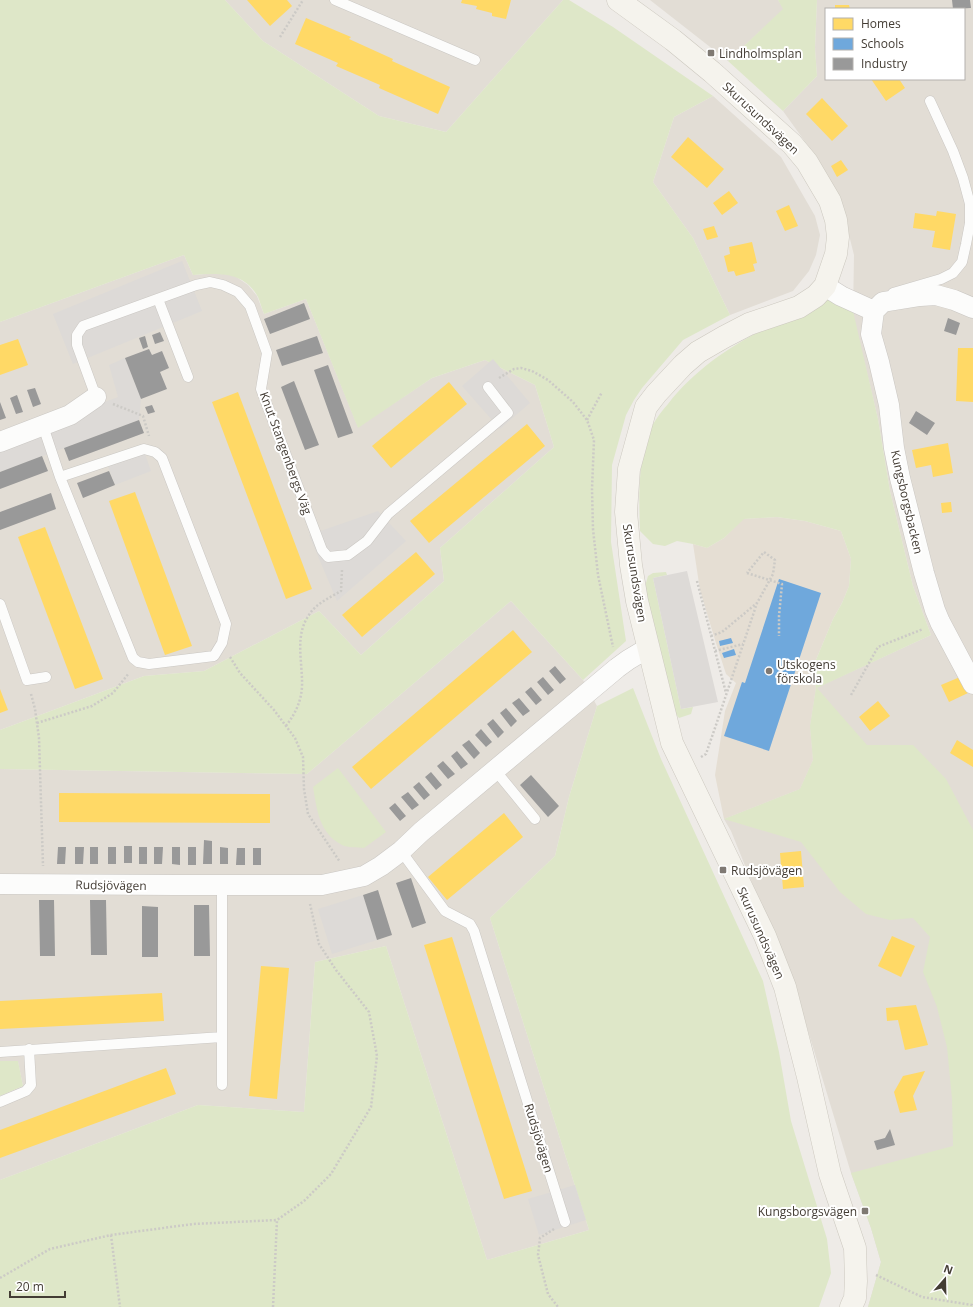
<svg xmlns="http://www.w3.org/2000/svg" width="973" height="1307" viewBox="0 0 973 1307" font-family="'Open Sans',sans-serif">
	<rect width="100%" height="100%" fill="#eeebe7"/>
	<!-- residential -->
	<path fill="#e2ddd5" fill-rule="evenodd" d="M225 0H563L446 132 379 116 263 41Z
		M650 0H778L784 9 728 61Z
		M817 0H973V1307H868L881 1262 871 1228 851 1173 796 991 731 831 724 819 800 789 813 760 810 726 816 688 931 635 913 586 890 491 878 419 853 315 854 255 843 211 821 164 783 111 817 76 815 48ZM826 9H964V79H826Z
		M713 96 781 157 815 216 820 235 816 255 809 271 793 291 730 315 693 238 653 182 674 117Z
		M184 255 193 275 219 273 235 276 248 285 257 296 264 314 306 299 358 427 432 378 485 360 535 385 554 447 440 548 444 581 361 655 319 611 204 671 144 676 0 730V322Z
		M511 601 583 680 597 706 569 797 555 856 490 918 589 1230 487 1260 386 946 315 962 304 1112 198 1105 0 1180V1096L23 1086 18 1062 0 1061V769L307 774Z"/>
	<!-- education -->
	<path fill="#e5ded3" d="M777 517 805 521 841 531 851 559 849 586 842 603 833 619 813 667 816 688 810 726 813 760 800 789 724 819 715 775 725 711 736 683 726 674 715 640 700 590 693 544 707 548 724 538 743 519Z"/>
	<!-- green -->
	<path fill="#dee7c8" d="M0 0H225L263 41 379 116 446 132 563 0H569L613 27 713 96 674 117 653 182 693 238 730 315 683 340 642 388 634 400 626 415 612 465 611 542 626 641 583 680 511 601 307 774 0 769V730L144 676 204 671 319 611 361 655 444 581 440 548 554 447 535 385 485 360 432 378 358 428 306 299 264 314C262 309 260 302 258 297 244 271 218 273 193 275L184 255 0 322Z
		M778 0H817L815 48 817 76 783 111 728 61 783 9Z
		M826 298 853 311 878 419 890 491 913 586 931 635 817 688 867 745H913L946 779 973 830V1307H868L881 1262 871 1228 851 1173 953 1146 952 1099 947 1047 937 1007 923 972 930 937 913 918 890 920 866 914 840 892 801 842 724 819 800 789 813 760 810 726 816 688 813 667 833 619 842 603 849 586 851 559 841 531 805 521 777 517 744 519 724 538 707 548 693 544 677 541 665 546 653 544 640 531C639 500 638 467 647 437 651 425 660 413 668 404 708 352 769 326 826 298Z
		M666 572 667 575 653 578 681 709 693 707 691 714 679 718 671 708 645 602 646 583 648 576 653 573Z
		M633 688 661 759 763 981 779 1052 791 1121 827 1239 831 1273 819 1307H0V1180L198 1105 304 1112 315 962 386 946 487 1260 589 1230 490 918 555 856 569 797 597 706Z
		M338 768 386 832 364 848C357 847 348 848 342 845 319 833 317 810 313 787Z
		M0 1061H18L23 1086 0 1096Z"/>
	<!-- parking -->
	<path fill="#dddad7" d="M182 261 202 311 73 364 53 314Z
		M125 358 141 399 139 420 0 472V441L118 397 109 365Z
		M493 359 530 403 500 429 462 386Z
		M143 448 151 471 115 485 106 461Z
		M378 511 406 541 337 601 309 535Z
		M687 571 718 702 681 709 653 578Z
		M363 895 377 940 332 954 318 909Z
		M575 1185 586 1220 539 1235 528 1199Z"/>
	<!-- homes -->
	<path fill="#ffd966" d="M247 0H287L292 6 270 26Z
		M462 0H511L506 19 492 16V13L476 9 477 6 461 3Z
		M835 5H849L850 9H835Z
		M306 18 351 37 349 39 393 59 392 61 450 87 438 114 379 88 380 85 336 66 338 63 295 44Z
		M871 79H899L905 88 886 101Z
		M822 98 848 126 832 141 806 114Z
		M688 137 724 169 707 188 671 157Z
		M841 160 848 170 837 177 831 166Z
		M729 191 738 203 722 215 713 203Z
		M789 205 798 226 785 231 776 211Z
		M937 211 956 214 950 250 932 247 935 231 913 228 915 213 936 216Z
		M714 226 718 237 707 240 703 229Z
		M752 242 757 263 753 264 755 271 736 276 734 271 728 272 724 256 730 254 729 247Z
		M18 339 28 365 0 375V345Z
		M958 348H973V402L956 401Z
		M449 382 467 404 391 468 372 446Z
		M238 392 312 589 286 599 212 402Z
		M527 424 545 446 429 543 410 521Z
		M948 443 953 473 933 477 931 465 916 468 912 450Z
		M135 492 192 646 165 655 109 501Z
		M951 502 952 512 942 513 941 503Z
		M45 527 103 679 75 689 18 537Z
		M416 552 435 574 362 637 342 615Z
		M513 630 532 652 371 789 352 767Z
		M960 677 968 693 949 702 941 685Z
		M0 689 8 710 0 713Z
		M878 701 890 716 870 731 859 717Z
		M957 740 973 750V767L950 753Z
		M59 793 270 794V823L59 822Z
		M504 813 523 837 447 900 428 877Z
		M801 851 804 887 783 889 780 853Z
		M892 936 915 946 901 977 878 966Z
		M452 937 532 1191 504 1199 424 945Z
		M261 966 289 968 277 1099 249 1096Z
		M162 993 164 1021 0 1029V1001Z
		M916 1005 928 1045 905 1050 898 1020 887 1021 886 1008Z
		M166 1068 176 1094 0 1158V1130Z
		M925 1071 913 1096 917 1110 900 1113 894 1092 903 1076Z"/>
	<!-- schools -->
	<path fill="#6fa8dc" d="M779 579 821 593 769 751 724 736 742 682 745 683Z
		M731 638 733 643 720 646 719 641Z
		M734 649 736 655 724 658 722 653Z"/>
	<!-- industry -->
	<path fill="#999" d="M952 0H970L971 8 953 9Z
		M304 303 310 319 270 334 264 319Z
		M948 318 960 323 956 335 944 331Z
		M160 332 164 341 155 344 152 335Z
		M145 336 148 347 143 349 139 338Z
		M317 336 323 353 282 366 276 350Z
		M149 349 152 355 162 351 169 368 160 372 167 389 141 399 125 358Z
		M328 365 353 433 338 438 314 370Z
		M294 381 319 445 305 450 281 387Z
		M35 388 41 404 33 407 27 390Z
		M17 395 23 412 16 414 10 398Z
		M0 402 6 418 0 420Z
		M152 405 155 412 148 414 145 407Z
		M916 411 935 423 927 435 909 423Z
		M139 420 144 433 69 461 64 448Z
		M42 456 48 471 0 489V472Z
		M109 471 115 485 83 498 77 483Z
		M51 493 56 509 0 530V512Z
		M555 666 566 679 560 684 549 671Z
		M543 677 554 690 548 695 537 682Z
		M531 687 542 700 536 705 525 692Z
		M519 698 530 711 523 716 512 703Z
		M506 708 517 721 511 727 500 713Z
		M493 719 504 732 498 738 487 724Z
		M481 729 492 742 486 747 475 735Z
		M469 740 480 753 474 759 462 745Z
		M457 751 468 764 461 769 451 756Z
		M443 761 455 774 448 779 437 766Z
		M431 772 442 785 436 790 425 777Z
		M531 775 559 806 548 817 520 785Z
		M419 782 430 795 424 800 413 787Z
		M408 792 419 805 412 810 401 797Z
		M395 803 406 816 400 821 389 808Z
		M204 840 212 841V864H203Z
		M124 846H132V863H124Z
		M58 847H66L65 864H57Z
		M75 847H84L83 864H75Z
		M90 847H98V864H90Z
		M108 847H116V864H108Z
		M139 847H147V864H139Z
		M154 847H163L162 864H154Z
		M172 847H180V865L172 864Z
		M188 847H196V865H188Z
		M220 847 228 848V864H220Z
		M237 848H245V865H236Z
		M253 848H261V865H253Z
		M411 878 426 923 412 928 396 883Z
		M378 890 392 935 377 940 363 895Z
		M39 900H54L55 956H40Z
		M90 900H106L107 955H91Z
		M194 905H209L210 956H194Z
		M142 906 158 907V957H142Z
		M890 1129 895 1145 877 1150 874 1141 885 1138Z"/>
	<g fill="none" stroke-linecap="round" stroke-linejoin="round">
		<defs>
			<path id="lane" d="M335 0 475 60
				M893 293 941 279 953 273 962 262 966 244 970 223V204L963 178 953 151 930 101
				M158 299 188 377
				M96 397 77 345V335L83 326 196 285 210 282 223 285 238 292 250 306 267 353 261 389 322 550 328 557 348 555 367 541 388 514 508 413 488 387
				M43 426 60 477 144 449 155 452 162 458 226 624 222 643 214 656 149 664 138 662 133 658 60 477
				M0 604 27 680 46 677
				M495 770 535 819
				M401 851 445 911 470 924 474 931 565 1222
				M0 1052 222 1037
				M222 1085V885
				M0 1102 26 1091 31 1085 29 1049"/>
			<path id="street" d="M825 286 841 296 874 311 883 302 920 296 936 295 954 300 973 308
				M874 311 871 334 879 362 889 405 894 448 900 478 924 573 935 610 940 622 973 684
				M0 442 70 415 96 397
				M0 884 176 885H322L364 876 381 866 401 851 421 832 617 668 628 660 648 648"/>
			<path id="secondary" d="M618 0 673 40 712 72 792 144 807 162 830 201 836 220 838 237 836 254 825 286 816 296 799 307 749 324 724 337 698 352 683 365 656 394 646 407 629 469 626 512 631 565 637 601 672 743 765 936 785 987 808 1077 830 1174 855 1248 856 1281 855 1298 851 1307"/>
		</defs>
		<!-- lane casing -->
		<use href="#lane" stroke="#cac7c3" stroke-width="11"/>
		<!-- street casing -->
		<use href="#street" stroke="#cac7c3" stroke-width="21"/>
		<!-- secondary casing -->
		<use href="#secondary" stroke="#ccc8bf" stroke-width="23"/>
		<!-- path -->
		<path stroke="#cccac6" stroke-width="2.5" stroke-dasharray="2 2" stroke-linecap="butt" d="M280 37 303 0
			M499 378 514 369 521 368 532 371 548 380 573 402 587 420 594 440 592 489 593 529 598 575 613 647
			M113 404 143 416 149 436
			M587 420 602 392
			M697 581 726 693
			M711 636 722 632 757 603
			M715 651 743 644
			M230 657 240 673 274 710 295 738 303 757 304 789 308 814 340 862
			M31 694 35 709 39 738 43 866
			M851 695 878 647 923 629
			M37 723 92 706 113 693 129 673
			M286 726C295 714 301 702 302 687 303 663 294 636 309 615 315 604 331 597 341 591L342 570
			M701 757 706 754 716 725 757 603 773 574 775 560 764 552 747 573
			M554 1229 540 1238 538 1255 548 1294 558 1307
			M111 1235 120 1307
			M876 1275 922 1297 972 1305 973 1307
			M0 1278 50 1249 111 1235 193 1224 277 1220
			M273 1307 277 1220 304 1201 331 1174 371 1107 377 1056 369 1012 336 970 319 944 310 904"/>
		<!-- lane -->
		<use href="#lane" stroke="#fcfcfb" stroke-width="10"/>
		<!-- street -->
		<use href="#street" stroke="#fcfcfb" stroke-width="20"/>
		<!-- secondary -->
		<use href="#secondary" stroke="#f5f3ed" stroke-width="22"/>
		<!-- path-bridge -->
		<path stroke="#cccac6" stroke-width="2.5" stroke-dasharray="2 2" stroke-linecap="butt" d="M747 573 782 584 779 616V636"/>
	</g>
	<!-- markers -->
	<g fill="#7f7973" stroke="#fff" stroke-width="1.5">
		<rect x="707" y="49" width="8" height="8" rx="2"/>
		<circle cx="769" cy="671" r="4"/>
		<rect x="719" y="866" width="8" height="8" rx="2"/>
		<rect x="861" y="1207" width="8" height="8" rx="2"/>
	</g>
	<g text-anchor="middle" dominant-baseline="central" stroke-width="4" stroke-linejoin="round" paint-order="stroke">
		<!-- poi labels -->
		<g font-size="12" fill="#433c34" stroke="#fff" text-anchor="start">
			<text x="719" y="53">Lindholmsplan</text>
			<text x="777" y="664">Utskogens<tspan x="777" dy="14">förskola</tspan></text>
			<text x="731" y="870">Rudsjövägen</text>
			<text x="857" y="1211" text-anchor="end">Kungsborgsvägen</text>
		</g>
		<!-- street labels -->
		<g font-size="12" fill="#433c34" stroke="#fff">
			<text transform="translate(761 118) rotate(43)">Skurusundsvägen</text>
			<text transform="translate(286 453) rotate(70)">Knut Stangenbergs Väg</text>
			<text transform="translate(907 502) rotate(77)">Kungsborgsbacken</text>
			<text transform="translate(635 573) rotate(81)">Skurusundsvägen</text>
			<text transform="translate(111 885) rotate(1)">Rudsjövägen</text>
			<text transform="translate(761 933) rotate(66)">Skurusundsvägen</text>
			<text transform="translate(539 1138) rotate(73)">Rudsjövägen</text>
		</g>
	</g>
	<!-- legend -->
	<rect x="825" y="8" width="140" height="72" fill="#ffffff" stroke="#b4b1ae"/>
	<rect x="833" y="18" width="20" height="12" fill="#ffd966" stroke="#b4b1ae"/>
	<text x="861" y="28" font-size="12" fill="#433c34">Homes</text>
	<rect x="833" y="38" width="20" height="12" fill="#6fa8dc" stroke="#b4b1ae"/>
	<text x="861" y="48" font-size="12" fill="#433c34">Schools</text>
	<rect x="833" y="58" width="20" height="12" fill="#999999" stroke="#b4b1ae"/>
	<text x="861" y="68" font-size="12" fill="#433c34">Industry</text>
	<!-- north arrow -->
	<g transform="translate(945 1279) rotate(20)" stroke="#ffffff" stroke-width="3" paint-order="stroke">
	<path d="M0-3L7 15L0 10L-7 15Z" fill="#433c34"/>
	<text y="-6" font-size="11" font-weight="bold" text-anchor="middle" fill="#433c34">N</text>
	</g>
	<!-- scale -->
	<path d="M10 1291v6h55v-6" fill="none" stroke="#433c34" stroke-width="2"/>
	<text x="16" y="1291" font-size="12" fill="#433c34" stroke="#ffffff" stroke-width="3" paint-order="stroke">20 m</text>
</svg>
